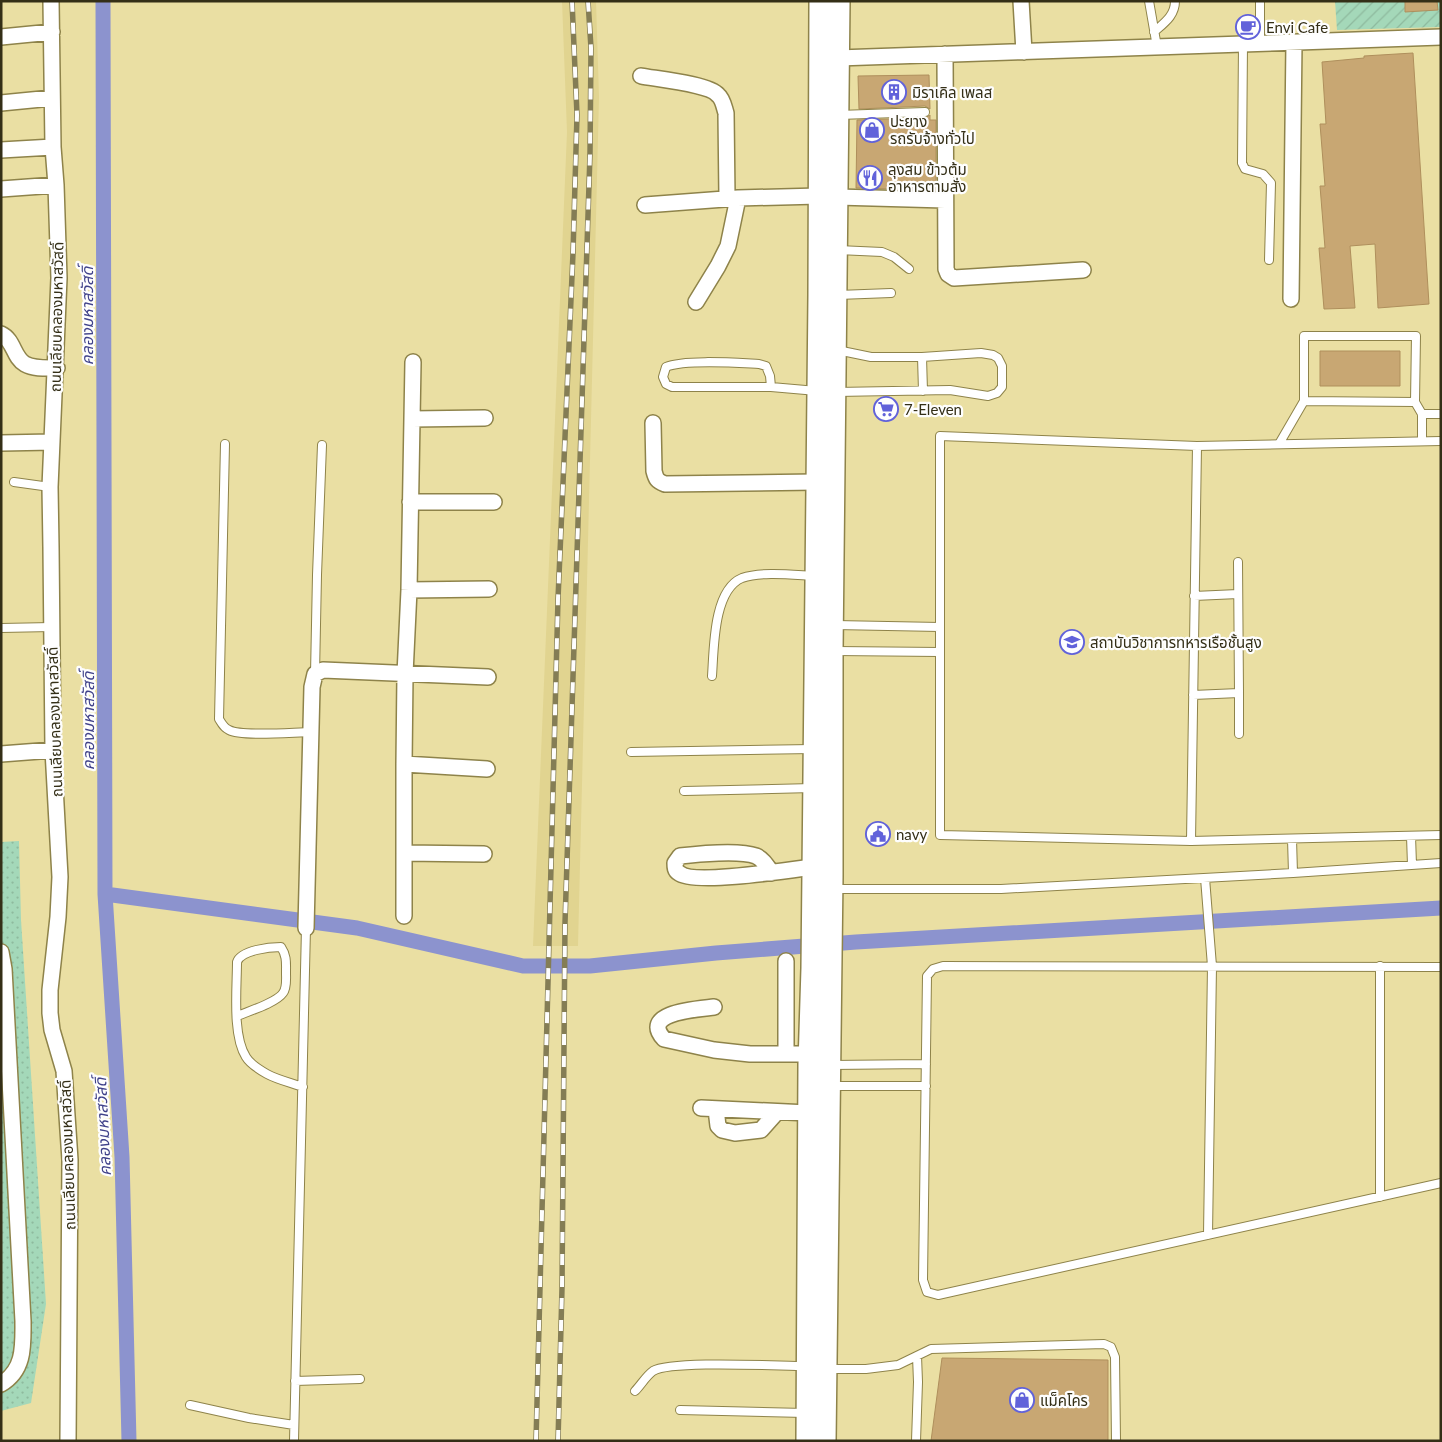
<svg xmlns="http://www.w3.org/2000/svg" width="1442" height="1442" viewBox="0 0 1442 1442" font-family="Lato,'Noto Sans Thai',sans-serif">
	<defs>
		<pattern id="grass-dots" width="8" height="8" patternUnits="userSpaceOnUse" patternTransform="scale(1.25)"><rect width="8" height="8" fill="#a4d8b9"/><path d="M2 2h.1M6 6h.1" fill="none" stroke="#8eba9e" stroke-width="1.8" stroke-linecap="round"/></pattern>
		<pattern id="garden-furrows" width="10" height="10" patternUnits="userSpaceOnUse" patternTransform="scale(1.25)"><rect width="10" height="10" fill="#a4d8b9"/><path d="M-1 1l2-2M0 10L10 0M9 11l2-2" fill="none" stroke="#8eba9e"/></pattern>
	</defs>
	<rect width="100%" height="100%" fill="#eadfa3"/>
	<!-- built -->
	<path fill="#e1d490" d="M562 1H596L599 97 578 946H533L567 132Z"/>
	<!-- grass -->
	<path fill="url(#grass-dots)" d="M19 841 21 920 46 1304 31 1403 1 1411V842Z"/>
	<!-- garden -->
	<path fill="url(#garden-furrows)" d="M1335 1H1441V27L1337 30Z"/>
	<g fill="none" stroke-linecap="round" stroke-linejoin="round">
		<!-- canal -->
		<path stroke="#8c93ce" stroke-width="15" d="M103 1 105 894 122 1157 129 1441
			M105 894 357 928 523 966H590L716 953 856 942 1441 908"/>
	</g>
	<!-- building -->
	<path fill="#c8a773" stroke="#af8f5c" d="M1405 1H1437L1438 10 1405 12Z
		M1413 53 1429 304 1378 308 1375 244 1350 246 1355 308 1324 309 1319 248H1325L1320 186H1325L1320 124H1326L1322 62 1364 58V56Z
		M929 75 930 109 925 106 859 109 858 76Z
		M930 115V120H936V190L856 188 857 120 925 118Z
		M1320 351H1400V386H1320Z
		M942 1358 1108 1360V1441H931Z"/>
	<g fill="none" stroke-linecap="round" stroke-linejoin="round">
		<defs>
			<path id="service" d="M1149 1 1157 47
				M1154 32C1164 23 1175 16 1175 1
				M1260 43V1
				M1243 44 1242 163 1245 169 1263 174 1271 183 1269 260
				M839 115 925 112
				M838 250 882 252 894 257 909 269
				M838 295 891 293
				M922 357 923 391
				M771 387 770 376 766 366 759 364C738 363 684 359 666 367L663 377 666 384 672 387H771L817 391
				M836 392 950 390 988 396 997 393 1002 387V366L998 358 993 355 981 353 922 357H871L837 350
				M1304 401 1415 402
				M1422 414H1441
				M1441 441 1197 446 940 436V835L1191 841 1441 835
				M225 444 219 719C222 724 224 728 229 730 242 737 295 732 312 732
				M1279 444 1304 401V336H1416L1415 402 1422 414V441
				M14 482 50 487
				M1194 596 1238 594
				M835 625 940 627
				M1 628 52 627
				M835 651 940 652
				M315 674 317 575 322 445
				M712 676C714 649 713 590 742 578 762 571 794 575 815 576
				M1239 693V734
				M1193 695 1239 693 1238 562
				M631 752 813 749
				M684 791 813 788
				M1411 836 1412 865
				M1292 839 1293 873
				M1191 841 1197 446
				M1205 878 1212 966 1208 1235
				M834 889H1001L1293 873 1441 863
				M1380 966V1197
				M1441 967 943 966 933 969 927 976 923 1280 927 1292 938 1295 1441 1183
				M237 1016C249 1011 276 1003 283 993 287 988 286 979 286 973 286 963 287 956 281 947 270 947 241 950 237 962 237 988 232 1035 246 1057 250 1064 260 1070 267 1074 278 1080 292 1083 303 1087
				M831 1065 926 1064
				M830 1086H926
				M827 1369H866L898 1365 931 1349 1104 1344 1111 1347 1115 1357 1116 1441
				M295 1381 360 1379
				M635 1391C641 1385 646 1376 653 1371 671 1360 778 1366 806 1366
				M190 1405 249 1418 294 1425
				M680 1410 805 1413
				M294 1441 306 928
				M916 1441 918 1382 917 1356"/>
			<path id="minor" d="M51 1 53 147 56 185 59 278 50 487 51 547 53 750 60 877 58 917 50 990V1013L52 1030 64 1071 70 1160 68 1441
				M1021 1 1024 52
				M1 37 52 32
				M945 54 946 269 948 274 954 278 1083 270
				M838 58 1441 37
				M641 76C657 79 709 84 718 95 723 99 724 107 726 113L727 198
				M1 103 52 98
				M1 150 53 147
				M1 189 56 185
				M837 197 945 200
				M645 205 738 198 819 196
				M1291 299 1294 42
				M696 302 718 266 728 246 738 198
				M1 334C14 340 13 357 25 364 34 369 47 368 57 368
				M412 419 485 418
				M653 423 654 471C656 479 657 481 665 484L816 482
				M1 443 52 442
				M410 502H494
				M409 590 489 589
				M1 754 53 750
				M404 764 487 769
				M404 853 484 854
				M772 873C767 866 763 859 756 856 740 850 697 854 680 856L675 863C675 867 675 871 679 873 693 885 790 870 812 867
				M404 916V764L405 674 409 590 413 362
				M306 928 312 687 315 674 323 670 488 677
				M1 952 4 969 23 1321C23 1345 25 1370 1 1384
				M714 1007C699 1009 639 1012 664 1039L714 1050 750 1054H809
				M786 1054V961
				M701 1108 808 1113
				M716 1109 718 1126 722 1130 735 1133 761 1130 777 1112"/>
			<path id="secondary" d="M807 1441 809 1064 812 968 819 295 820 1
				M825 1441 832 876V650L839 1"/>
		</defs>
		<!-- service casing -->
		<use href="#service" stroke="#8e834a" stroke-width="10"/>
		<!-- minor casing -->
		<use href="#minor" stroke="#8e834a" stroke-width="18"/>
		<!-- secondary casing -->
		<use href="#secondary" stroke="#8e834a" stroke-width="24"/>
		<!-- service -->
		<use href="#service" stroke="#fff" stroke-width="8"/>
		<!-- minor -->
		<use href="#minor" stroke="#fff" stroke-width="15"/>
		<!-- secondary -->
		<use href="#secondary" stroke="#fff" stroke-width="21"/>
		<defs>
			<path id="rail" d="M536 1441 558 599 573 253 577 115 572 1
				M558 1441 562 1288 565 923 590 154 591 48 588 1"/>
		</defs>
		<!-- rail casing -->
		<use href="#rail" stroke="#847d55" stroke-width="5.5"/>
		<!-- rail -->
		<use href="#rail" stroke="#fefefe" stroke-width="4" stroke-dasharray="11" stroke-linecap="butt"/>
	</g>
	<!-- icons -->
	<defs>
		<symbol id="cafe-ring" viewBox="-11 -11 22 22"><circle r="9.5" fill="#fefefe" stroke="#6162da" stroke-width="1.5"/><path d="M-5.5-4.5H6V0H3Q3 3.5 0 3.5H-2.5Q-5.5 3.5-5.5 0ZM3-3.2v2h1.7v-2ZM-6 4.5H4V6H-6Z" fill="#6162da"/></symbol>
		<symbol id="building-ring" viewBox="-11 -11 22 22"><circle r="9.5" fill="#fefefe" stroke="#6162da" stroke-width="1.5"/><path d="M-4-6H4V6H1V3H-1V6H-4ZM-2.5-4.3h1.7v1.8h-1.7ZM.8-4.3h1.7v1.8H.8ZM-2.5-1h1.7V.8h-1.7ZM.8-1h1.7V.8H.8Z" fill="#6162da"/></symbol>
		<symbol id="shop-ring" viewBox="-11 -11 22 22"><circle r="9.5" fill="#fefefe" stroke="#6162da" stroke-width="1.5"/><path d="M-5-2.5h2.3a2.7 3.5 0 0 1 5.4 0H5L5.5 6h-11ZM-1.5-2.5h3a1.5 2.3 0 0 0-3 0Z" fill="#6162da"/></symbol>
		<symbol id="restaurant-ring" viewBox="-11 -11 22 22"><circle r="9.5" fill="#fefefe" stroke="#6162da" stroke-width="1.5"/><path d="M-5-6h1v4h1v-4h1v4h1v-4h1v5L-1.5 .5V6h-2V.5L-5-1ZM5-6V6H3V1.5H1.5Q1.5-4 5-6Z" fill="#6162da"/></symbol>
		<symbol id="supermarket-ring" viewBox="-11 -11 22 22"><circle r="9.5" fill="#fefefe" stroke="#6162da" stroke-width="1.5"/><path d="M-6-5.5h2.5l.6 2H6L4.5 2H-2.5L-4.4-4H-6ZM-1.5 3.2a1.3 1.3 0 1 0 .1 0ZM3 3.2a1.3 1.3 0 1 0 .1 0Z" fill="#6162da"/></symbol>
		<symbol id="university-ring" viewBox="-11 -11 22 22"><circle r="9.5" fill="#fefefe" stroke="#6162da" stroke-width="1.5"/><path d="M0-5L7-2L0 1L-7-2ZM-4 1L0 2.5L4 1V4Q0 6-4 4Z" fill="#6162da"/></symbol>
		<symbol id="civic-ring" viewBox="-11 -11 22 22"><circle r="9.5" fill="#fefefe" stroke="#6162da" stroke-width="1.5"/><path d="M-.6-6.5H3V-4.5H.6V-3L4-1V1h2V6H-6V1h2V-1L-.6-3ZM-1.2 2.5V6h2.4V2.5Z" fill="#6162da"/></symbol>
	</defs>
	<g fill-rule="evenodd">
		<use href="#cafe-ring" x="1234" y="13" width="28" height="28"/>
		<use href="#building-ring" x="880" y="78" width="28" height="28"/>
		<use href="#shop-ring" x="858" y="116" width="28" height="28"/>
		<use href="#restaurant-ring" x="856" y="164" width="28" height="28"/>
		<use href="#supermarket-ring" x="872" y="395" width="28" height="28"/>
		<use href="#university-ring" x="1058" y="628" width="28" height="28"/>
		<use href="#civic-ring" x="864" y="820" width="28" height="28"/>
		<use href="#shop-ring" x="1008" y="1386" width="28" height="28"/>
	</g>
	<g text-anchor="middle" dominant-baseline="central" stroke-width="4.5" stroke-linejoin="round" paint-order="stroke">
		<!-- poi labels -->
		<g font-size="15" fill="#342f17" stroke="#fefefe" text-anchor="start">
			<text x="1266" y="27">Envi Cafe</text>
			<text x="912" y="92">มิราเคิล เพลส</text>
			<text x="890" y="121">ปะยาง<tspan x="890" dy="17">รถรับจ้างทั่วไป</tspan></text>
			<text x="888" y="169">ลุงสม ข้าวต้ม<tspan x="888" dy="17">อาหารตามสั่ง</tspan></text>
			<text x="904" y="409">7-Eleven</text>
			<text x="1090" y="642">สถาบันวิชาการทหารเรือชั้นสูง</text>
			<text x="896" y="834">navy</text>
			<text x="1040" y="1400">แม็คโคร</text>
		</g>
		<!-- street labels -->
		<g font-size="15" fill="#342f17" stroke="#fefefe">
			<text transform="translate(56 317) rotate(-89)">ถนนเลียบคลองมหาสวัสดิ์</text>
			<text transform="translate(54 722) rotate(-92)">ถนนเลียบคลองมหาสวัสดิ์</text>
			<text transform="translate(67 1155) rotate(-92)">ถนนเลียบคลองมหาสวัสดิ์</text>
		</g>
		<!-- water labels -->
		<g font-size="16" font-style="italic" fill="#40428a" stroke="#fefefe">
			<text transform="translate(86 316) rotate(-90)">คลองมหาสวัสดิ์</text>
			<text transform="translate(87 721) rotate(-90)">คลองมหาสวัสดิ์</text>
			<text transform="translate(102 1127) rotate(-93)">คลองมหาสวัสดิ์</text>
		</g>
	</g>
	<!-- border -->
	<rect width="1442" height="1442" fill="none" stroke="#342f17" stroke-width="5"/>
</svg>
